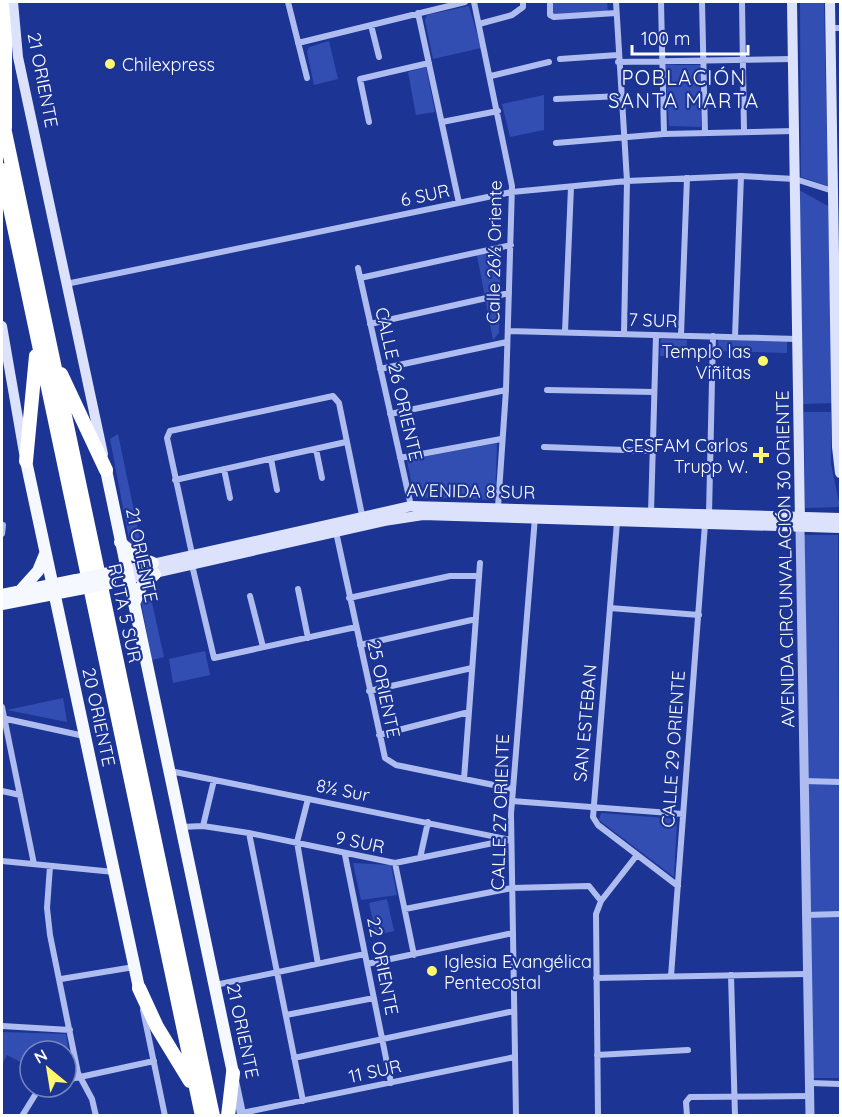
<svg xmlns="http://www.w3.org/2000/svg" width="842" height="1117" viewBox="0 0 842 1117" font-family="Quicksand,sans-serif">
	<rect width="100%" height="100%" fill="#1c3494"/>
	<!-- green -->
	<path fill="#334eb3" d="M550 2H607L608 12 551 16Z
		M800 2H824L828 186 801 177Z
		M469 6 481 48 433 59 425 20 427 15Z
		M329 41 338 79 314 85 307 52 309 47Z
		M665 65H700L701 127 669 126Z
		M426 67 435 112 416 115 408 72Z
		M544 95V130L510 137 502 104Z
		M799 190 828 206 833 403 803 404Z
		M497 249 501 251 499 333 493 340 477 255Z
		M718 337 787 341V353L718 351Z
		M661 339 687 340 686 357 660 356Z
		M804 412H831V464L840 507 805 508Z
		M118 434 142 549 130 544 110 439Z
		M497 443 495 500 414 497 407 460Z
		M804 535H838L840 1078H813Z
		M151 598 164 657 152 660 141 601Z
		M205 651 210 675 173 683 169 659Z
		M63 698 67 722 7 710Z
		M601 813 677 819 674 877 599 820Z
		M353 863 391 865 397 895 361 900Z
		M387 899 394 931 376 935 369 903Z
		M2 1032 66 1034 72 1075 66 1077V1051H30V1067L7 1055 2 1064Z"/>
	<g fill="none" stroke-linecap="round" stroke-linejoin="round">
		<!-- minor -->
		<path stroke="#aebcef" stroke-width="6" d="M288 2 307 78
			M474 2 512 186 506 390 498 507
			M550 2V15L554 17 616 13
			M616 2 627 181 624 334
			M661 2 664 134
			M702 2 705 133
			M742 2 744 132
			M418 13 459 203
			M479 24 512 15 523 7V2
			M371 25 379 57
			M830 28H840
			M298 43 465 2
			M560 59 618 55
			M618 62 793 59
			M491 76 549 62
			M556 99 621 96
			M369 122 360 79 429 63
			M442 122 498 111
			M556 143 664 134 794 131
			M358 268 411 506
			M360 278 511 245
			M66 284 512 192 627 181 741 176 795 179 833 191
			M370 324 509 293
			M508 331 797 339
			M565 332 571 187
			M681 335 687 178
			M735 337 741 176
			M380 369 507 342
			M547 390 654 392
			M390 414 506 390
			M544 447 652 451
			M316 449 322 478
			M400 458 501 439
			M271 459 277 490
			M224 469 230 498
			M175 480 346 442
			M651 513 656 335
			M709 514 713 336
			M617 522 593 817 598 825 678 886
			M336 532 385 758 396 765 513 789
			M2 534 3 525
			M192 554 167 438 170 431 333 396 339 403 362 515
			M192 565 214 658 356 627
			M298 589 308 638
			M250 596 263 647
			M349 598 450 576H479
			M610 608 699 615
			M360 645 476 619
			M369 691 472 668
			M2 707 34 864
			M2 718 84 736
			M379 735 469 712
			M170 771 511 840
			M464 779 480 563
			M804 781 840 782
			M2 791 20 795
			M308 799 297 842 318 964
			M512 801 683 814
			M203 826 214 780
			M181 827 203 826 249 833 395 863 508 840
			M249 833 303 1101
			M345 855 391 1083
			M420 858 428 822
			M2 861 114 872
			M395 863 414 955
			M50 866 47 908 50 935 78 1073 92 1099 96 1116
			M405 909 512 888 589 886 601 901
			M806 915 840 914
			M367 964 513 933
			M731 975 735 1116
			M671 976 705 524
			M596 978 807 974
			M61 979 134 967
			M215 985 365 954
			M143 1010 165 1116
			M286 1015 374 998
			M2 1026 70 1030
			M597 1055 688 1050
			M294 1058 514 1011
			M66 1080 154 1061
			M810 1083 840 1084
			M242 1113 515 1057
			M22 1116 40 1087
			M516 1116 511 814 535 517
			M598 1116 596 914 601 901 637 855
			M687 1116 686 1102 690 1097 810 1096"/>
		<!-- tertiary -->
		<path stroke="#aebcef" stroke-width="9" d="M800 528 810 1116
			M235 1083 242 1116"/>
		<!-- secondary -->
		<path stroke="#dce2fb" stroke-width="10" d="M13 2 18 57 103 454
			M792 2 800 523
			M830 2 837 447 840 473
			M2 326 24 453
			M126 570 411 506 840 518
			M128 579 384 521 423 515 840 528"/>
		<!-- primary -->
		<path stroke="#f6f8ff" stroke-width="12" d="M26 461 139 988
			M106 470 233 1073
			M120 542 134 555 153 563
			M20 591 38 571 45 554
			M2 595 76 580
			M2 604 79 589
			M134 604 141 587 155 574"/>
		<!-- motorway -->
		<path stroke="#fff" stroke-width="14" d="M2 5 5 39V128
			M2 118 213 1116
			M2 170 202 1116
			M61 374 106 470
			M26 461 36 356
			M139 988 157 1027 190 1081
			M228 1116 233 1073"/>
		<!-- primary-bridge -->
		<path stroke="#f6f8ff" stroke-width="12" d="M76 580 108 573
			M79 589 110 583"/>
	</g>
	<!-- markers -->
	<g fill="#fff86c" stroke="#1c3494" stroke-width="2">
		<circle cx="110" cy="64" r="6"/>
		<circle cx="763" cy="361" r="6"/>
		<path d="M758 446h6v6h6v6h-6v6h-6v-6h-6v-6h6z"/>
		<circle cx="432" cy="971" r="6"/>
	</g>
	<g text-anchor="middle" dominant-baseline="central" stroke-width="4.5" stroke-linejoin="round" paint-order="stroke">
		<!-- poi labels -->
		<g font-size="18" fill="#fff" stroke="#1c3494" text-anchor="start">
			<text x="122" y="64">Chilexpress</text>
			<text x="751" y="351" text-anchor="end">Templo las<tspan x="751" dy="21">Viñitas</tspan></text>
			<text x="748" y="445" text-anchor="end">CESFAM Carlos<tspan x="748" dy="21">Trupp W.</tspan></text>
			<text x="444" y="961">Iglesia Evangélica<tspan x="444" dy="21">Pentecostal</tspan></text>
		</g>
		<!-- street labels -->
		<g font-size="18" fill="#fff" stroke="#1c3494">
			<text transform="translate(43 80) rotate(79)">21 ORIENTE</text>
			<text transform="translate(425 195) rotate(-12)">6 SUR</text>
			<text transform="translate(494 252) rotate(-89)">Calle 26½ Oriente</text>
			<text transform="translate(653 320) rotate(2)">7 SUR</text>
			<text transform="translate(399 384) rotate(77)">CALLE 26 ORIENTE</text>
			<text transform="translate(471 491) rotate(1)">AVENIDA 8 SUR</text>
			<text transform="translate(142 555) rotate(78)">21 ORIENTE</text>
			<text transform="translate(785 559) rotate(-91)">AVENIDA CIRCUNVALACIÓN 30 ORIENTE</text>
			<text transform="translate(125 613) rotate(78)">RUTA 5 SUR</text>
			<text transform="translate(384 689) rotate(78)">25 ORIENTE</text>
			<text transform="translate(99 717) rotate(78)">20 ORIENTE</text>
			<text transform="translate(585 723) rotate(-85)">SAN ESTEBAN</text>
			<text transform="translate(673 749) rotate(-86)">CALLE 29 ORIENTE</text>
			<text transform="translate(343 790) rotate(11)">8½ Sur</text>
			<text transform="translate(500 812) rotate(-88)">CALLE 27 ORIENTE</text>
			<text transform="translate(360 842) rotate(12)">9 SUR</text>
			<text transform="translate(383 966) rotate(79)">22 ORIENTE</text>
			<text transform="translate(243 1031) rotate(78)">21 ORIENTE</text>
			<text transform="translate(375 1071) rotate(-12)">11 SUR</text>
		</g>
		<!-- neighbourhood labels -->
		<g font-size="20" letter-spacing="1.5" fill="#fff" stroke="#1c3494">
			<text x="684" y="77">POBLACIÓN<tspan x="684" dy="23">SANTA MARTA</tspan></text>
		</g>
	</g>
	<!-- border -->
	<rect width="842" height="1117" fill="none" stroke="#ffffff" stroke-width="6"/>
	<!-- north arrow -->
	<g transform="translate(48 1069) rotate(330)"><circle r="28" fill="#1c3494" stroke="#7785bf" stroke-width="1.5"/>
	<path d="M0-4.5L10 22L0 15L-10 22Z" fill="#fff86c"/>
	<text y="-9" font-size="16" font-weight="bold" text-anchor="middle" fill="#ffffff">N</text>
	</g>
	<!-- scale -->
	<path d="M632 45v9h116v-9" fill="none" stroke="#ffffff" stroke-width="3"/>
	<text x="641" y="45" font-size="18" fill="#ffffff" stroke="#1c3494" stroke-width="4.5" paint-order="stroke">100 m</text>
</svg>
